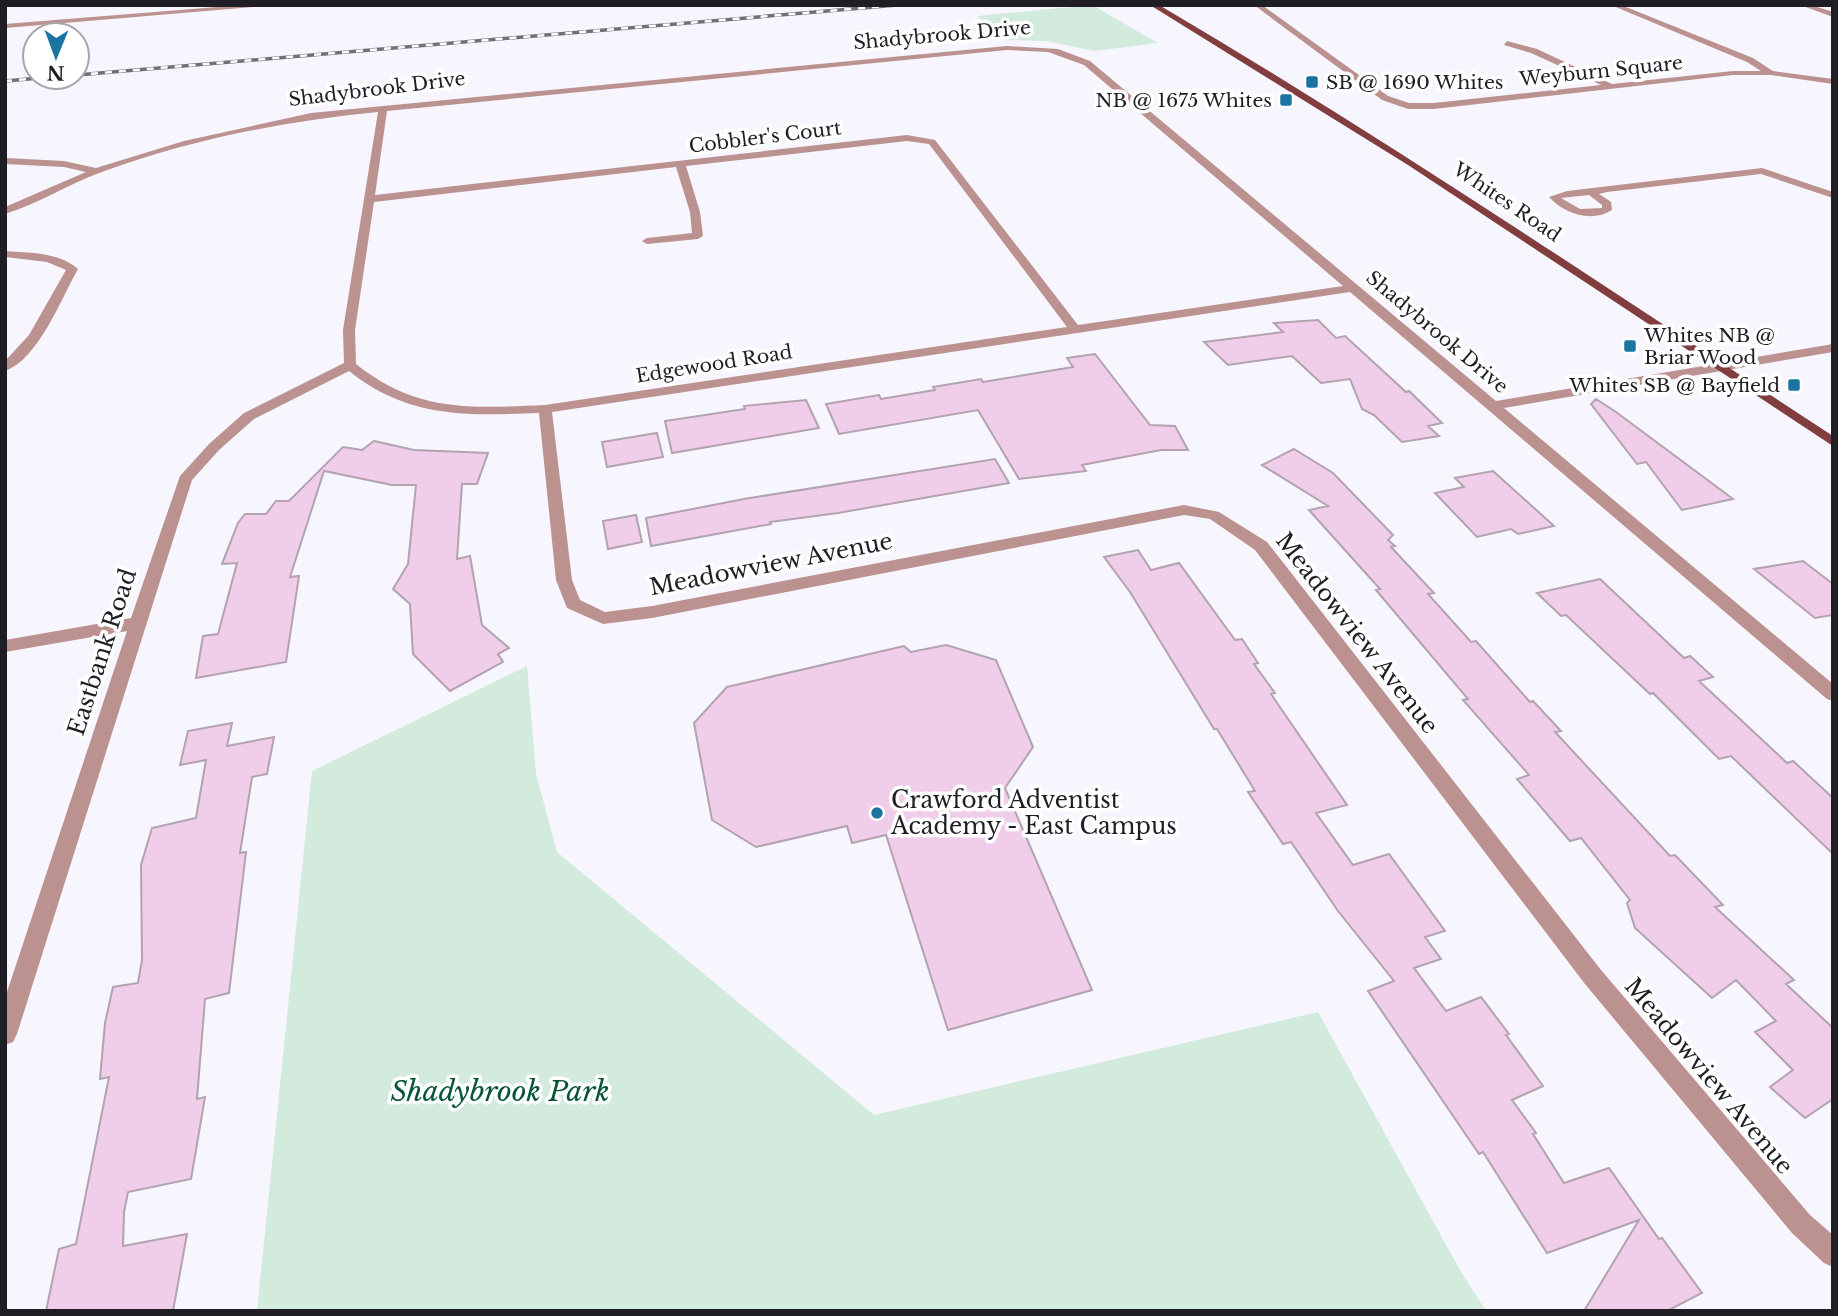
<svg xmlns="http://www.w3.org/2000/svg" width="1838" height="1316" viewBox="0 0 1838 1316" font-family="'Libre Baskerville',serif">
	<rect width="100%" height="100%" fill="#f7f5fd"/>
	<!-- green -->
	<path fill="#d2ebdd" d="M1092 5 1158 43 1095 51 1046 41 1004 40 977 16Z
		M527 666 536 774 557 852 874 1115 1318 1012 1461 1272 1486 1311H257L312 771Z"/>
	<!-- building -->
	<path fill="#f0cee9" stroke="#b3a2af" stroke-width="2" d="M1318 320 1336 338 1345 336 1406 392 1409 391 1442 423 1428 426 1439 436 1402 442 1374 415 1362 409 1350 379 1321 383 1292 356 1228 365 1204 342 1283 332 1274 323Z
		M1095 354 1150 425 1175 426 1188 450H1161L1082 465 1086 471 1019 479 978 410 839 434 826 404 879 395 881 399 935 390 933 387 981 379 983 382 1073 367 1067 358Z
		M1596 399 1616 412 1733 499 1682 510 1646 462 1637 464 1591 404Z
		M806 400 819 428 672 453 665 421 745 409 744 406Z
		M657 433 663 457 607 467 602 442Z
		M374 441 414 450 488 453 477 484H462L457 559 470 556 482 625 509 648 498 654 503 662 450 691 413 654 410 604 393 589 408 564 416 485H392L324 471 290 577 299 576 286 662 196 678 203 636 218 634 237 563 222 564 238 523 245 514H266L276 501H289L343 447 362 450Z
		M1294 449 1333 473 1393 535 1388 540 1395 546 1391 547 1434 593 1428 594 1471 642 1476 641 1530 702 1533 701 1561 731 1555 732 1670 856 1675 855 1723 905 1715 907 1794 980 1786 984 1833 1028V1099L1805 1118 1770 1087 1793 1070 1755 1032 1776 1021 1736 980 1712 998 1635 928 1627 903 1630 900 1581 838 1570 841 1517 779 1529 775 1463 700 1468 699 1376 590 1380 589 1309 510 1328 506 1262 465Z
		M995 459 1009 483 838 513 770 522 771 524 651 546 646 518 744 499Z
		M1493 471 1554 526 1518 534 1511 529 1477 537 1435 493 1464 487 1455 478Z
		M636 515 642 542 608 549 603 521Z
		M1138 550 1151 570 1179 563 1235 640 1242 639 1258 663 1254 664 1275 693 1271 694 1347 805 1316 813 1353 865 1389 854 1445 931 1425 937 1441 959 1414 968 1446 1011 1481 997 1509 1034 1506 1035 1543 1086 1512 1100 1536 1133 1533 1134 1564 1183 1609 1168 1659 1239 1662 1238 1702 1293 1667 1311H1584L1639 1220 1547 1253 1483 1152 1479 1154 1368 991 1394 981 1338 911 1291 842 1283 844 1248 792 1255 791 1217 729H1214L1130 592 1104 557Z
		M1803 561 1833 584V615L1815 618 1754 569Z
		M1600 579 1684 658 1690 656 1713 677 1699 681 1787 763 1793 761 1833 798V854L1731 756 1719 759 1653 693 1650 694 1566 615 1561 616 1537 593Z
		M946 645 996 660 1033 747 1005 788 1092 990 948 1030 886 835 852 843 847 826 756 847 712 820 694 723 727 687 904 646 911 652Z
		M232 723 227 746 274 737 267 774 252 777 240 853 246 852 229 993 205 999 197 1099 205 1097 191 1179 128 1192 124 1212 123 1246 187 1234 173 1311H46L59 1249 76 1244 109 1077 100 1079 105 1023 113 987 138 983 142 960 141 865 152 828 196 818 206 760 180 765 188 731Z"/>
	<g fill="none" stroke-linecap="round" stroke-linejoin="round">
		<!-- minor -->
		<path fill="#bb9290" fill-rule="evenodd" d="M242 5H276L5 28V24Z
			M1254 5H1262L1388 96 1409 103H1434L1601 85 1531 53 1504 45 1507 41 1537 49 1612 84 1733 71H1761L1747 62 1611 5H1621L1753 58 1773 71 1833 79V84L1771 75H1733L1434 109H1408L1382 100Z
			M1800 5H1811L1833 12V17Z
			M1007 46 1058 49 1090 61 1496 401 1833 344V352L1504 408 1833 684V701L1827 699 1350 292 552 412 572 580 580 600 605 612 652 606 1184 505 1219 512 1267 542 1601 970 1810 1215 1833 1235V1267L1824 1263 1792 1233 1585 984 1255 550 1210 519 1184 515 652 618 603 624 567 608 556 580 539 413C467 416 407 418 349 371L254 419 219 450 192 480 17 1034 13 1042 5 1045V998L127 631 5 652V640L131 618 180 476 209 444 244 413 344 363 343 330 378 112C284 121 188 140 99 173 67 185 38 204 5 214V207L86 172 64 167 5 164V158L64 161 96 168 184 141 311 113ZM1007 50 1048 52 1084 65 1343 286 1078 325 935 140 907 135 375 195 387 111ZM907 141 929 144 1067 327 545 405C471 408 417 413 356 364L355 330 374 202 676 167 690 212 692 233 647 238 642 241 647 244 698 239 703 236 700 212 686 166Z
			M1762 168 1833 192V198L1761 174 1607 192 1599 194 1611 202 1612 210C1592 223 1564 214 1549 197L1567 191ZM1589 195 1602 205V208L1580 209 1561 198Z
			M5 251C29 253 59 252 78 269 62 297 38 360 5 371V361L29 335 66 270 47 262 5 257Z"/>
		<!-- major -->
		<path fill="#823e3e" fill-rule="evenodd" d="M1150 5H1159C1389 140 1609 290 1833 436V446L1408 165Z"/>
		<defs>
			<path id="rail" d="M77 75 898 5
				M5 81 52 77"/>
		</defs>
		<!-- rail casing -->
		<use href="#rail" stroke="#716f77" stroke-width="3.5"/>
		<!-- rail -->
		<use href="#rail" stroke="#fff" stroke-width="2.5" stroke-dasharray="7" stroke-linecap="butt"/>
	</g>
	<!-- markers -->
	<g fill="#1b73a2" stroke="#fff" stroke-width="2.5">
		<rect x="1305" y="75" width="14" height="14" rx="3.5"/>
		<rect x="1279" y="93" width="14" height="14" rx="3.5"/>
		<rect x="1623" y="339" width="14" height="14" rx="3.5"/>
		<rect x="1787" y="378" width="14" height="14" rx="3.5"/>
		<circle cx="877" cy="813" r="7"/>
	</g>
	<g text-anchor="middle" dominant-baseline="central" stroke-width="7" stroke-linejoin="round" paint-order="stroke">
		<!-- far-street labels -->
		<g font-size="19" fill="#201e25" stroke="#fff">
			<text transform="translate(942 35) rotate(-5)">Shadybrook Drive</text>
			<text transform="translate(1601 71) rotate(-6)">Weyburn Square</text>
			<text transform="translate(377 89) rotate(-7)">Shadybrook Drive</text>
			<text transform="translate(765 137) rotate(-7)">Cobbler's Court</text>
			<text transform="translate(1507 202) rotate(34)">Whites Road</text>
			<text transform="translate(1437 332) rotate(40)">Shadybrook Drive</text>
			<text transform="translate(714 364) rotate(-9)">Edgewood Road</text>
		</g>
		<!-- far-poi labels -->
		<g font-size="19" fill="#201e25" stroke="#fff" text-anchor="start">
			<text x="1326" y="82">SB @ 1690 Whites</text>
			<text x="1272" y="100" text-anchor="end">NB @ 1675 Whites</text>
			<text x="1644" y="335">Whites NB @<tspan x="1644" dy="22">Briar Wood</tspan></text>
			<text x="1780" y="385" text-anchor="end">Whites SB @ Bayfield</text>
		</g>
		<!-- street labels -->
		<g font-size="23" fill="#201e25" stroke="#fff">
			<text transform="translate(771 564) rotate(-11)">Meadowview Avenue</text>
			<text transform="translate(1357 633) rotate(52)">Meadowview Avenue</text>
			<text transform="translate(102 652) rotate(-72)">Eastbank Road</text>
			<text transform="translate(1709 1076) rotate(50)">Meadowview Avenue</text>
		</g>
		<!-- poi labels -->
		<g font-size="23" fill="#201e25" stroke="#fff" text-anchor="start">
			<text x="891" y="800">Crawford Adventist<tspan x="891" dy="26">Academy - East Campus</tspan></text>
		</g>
		<!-- near-park labels -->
		<g font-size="28" font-style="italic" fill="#095439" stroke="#fff">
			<text x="500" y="1091">Shadybrook Park</text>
		</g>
	</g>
	<!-- border -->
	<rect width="1838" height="1316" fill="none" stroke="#201e25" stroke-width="14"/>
	<!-- north arrow -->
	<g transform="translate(56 56) rotate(181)"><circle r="33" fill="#ffffff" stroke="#a6a5a8" stroke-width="2"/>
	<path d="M0-5L12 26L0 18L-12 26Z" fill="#1b73a2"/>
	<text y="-10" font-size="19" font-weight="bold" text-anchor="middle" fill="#201e25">N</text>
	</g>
</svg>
